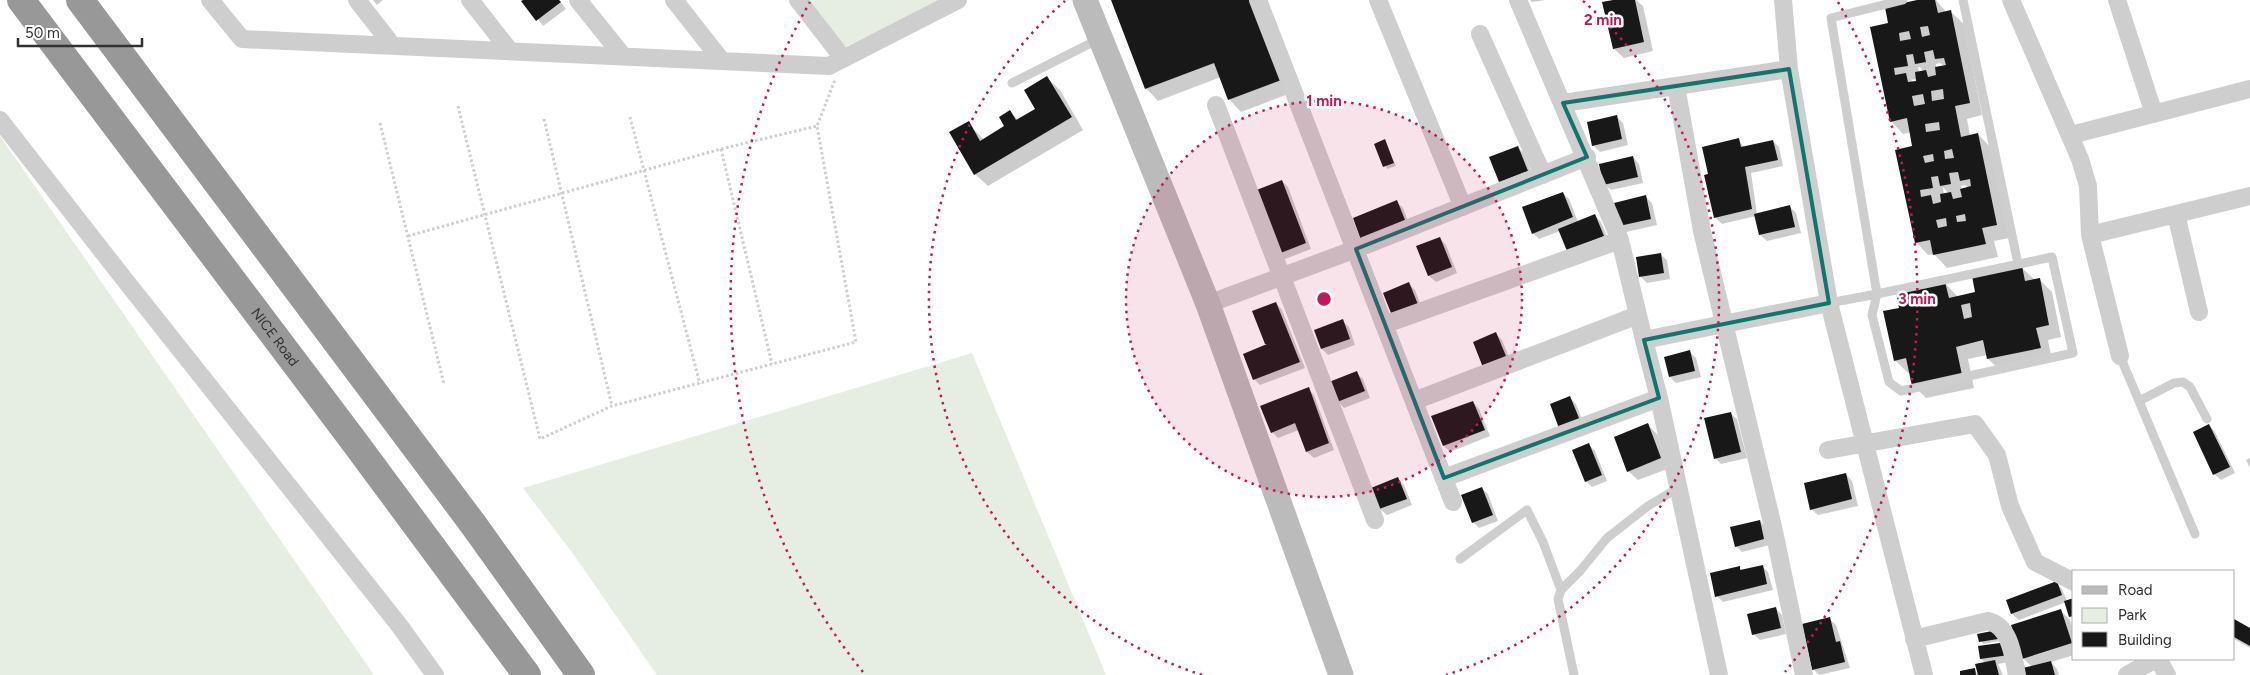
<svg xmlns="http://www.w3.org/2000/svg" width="2250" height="675" viewBox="0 0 2250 675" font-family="Figtree,sans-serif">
	<rect width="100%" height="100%" fill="#fff"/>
	<!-- green -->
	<path fill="#e5eee0" d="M808 0H943L845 47Z
		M0 136 374 675H0Z
		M972 353 1106 675H657L574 555 523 488Z"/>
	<!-- shadow -->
	<path fill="#0003" fill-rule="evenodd" d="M373 0H383L377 5Z
		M525 0H559L566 9 543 26Z
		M1112 0H1262L1296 91 1241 112 1229 99 1221 77 1158 101 1146 88Z
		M1530 0H1546L1532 2Z
		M1619 0H1636L1643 6 1653 51 1624 58 1614 49Z
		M1923 0H1936L1947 13 1951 12 1964 24 1982 115 1967 119 1970 136 1978 134 1990 147 2009 238 1994 241 1998 257 1947 268 1934 254 1928 255 1916 242 1914 147 1911 132 1903 134 1891 121 1890 24ZM1940 63 1944 66 1936 68V64ZM1920 67 1924 72 1919 73 1918 68ZM1917 79 1918 82H1914L1911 80ZM1965 185 1969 188 1962 190 1961 186ZM1943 187 1949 194 1944 195Z
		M1047 78 1060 90 1083 130 988 186 975 174 968 123 984 140 1006 127 1010 111 1018 120 1036 109Z
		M1617 117 1623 123 1628 145 1600 152 1593 145Z
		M1738 140 1745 148 1773 141 1779 147 1783 166 1751 173 1757 214 1790 207 1796 213 1801 233 1767 241 1760 235 1756 216 1722 224 1715 217 1709 175Z
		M1385 141 1396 166 1387 169 1376 144Z
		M1517 147 1524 153 1533 177 1506 188 1500 182 1491 158Z
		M1633 157 1639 164 1643 183 1611 190 1604 184Z
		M1282 181 1288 187 1311 249 1285 259 1279 253Z
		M1563 193 1569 199 1578 222 1595 215 1601 222 1610 243 1574 257 1560 231 1539 239 1533 233Z
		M1646 197 1652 203 1657 225 1626 232 1620 226Z
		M1397 202 1403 208 1412 232 1370 248Z
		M1440 238 1446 245 1457 273 1436 282 1429 276 1418 247Z
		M1660 254 1667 260 1670 279 1647 283 1640 276Z
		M2021 267 2035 280 2039 279 2052 292 2061 337 2048 340 2052 360 2001 371 1988 359 1987 355 1968 359 1974 388 1926 398 1913 385 1911 372 1908 373 1895 360 1901 309 1945 283 1958 297 1977 293Z
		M1409 284 1415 290 1424 314 1400 323Z
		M1276 303 1282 310 1305 368 1260 385 1254 379 1268 345 1266 343Z
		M1342 321 1349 327 1355 345 1328 355 1322 349 1315 331Z
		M1496 334 1502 340 1513 367 1492 375Z
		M1690 352 1696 358 1701 377 1676 383 1670 377 1665 358Z
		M1356 373 1363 379 1370 398 1344 408 1338 401Z
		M1308 389 1314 395 1334 450 1314 458 1307 452 1299 430 1278 438 1272 432Z
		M1570 398 1576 404 1586 430 1568 437Z
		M1473 402 1479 409 1490 436 1450 452 1444 446Z
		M1730 413 1737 419 1747 458 1721 464 1715 458Z
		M1648 425 1657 434 1670 468 1638 480 1628 471Z
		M2209 425 2215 432 2235 473 2221 480 2214 474Z
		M1589 445 1595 451 1607 481 1592 487 1586 481Z
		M2250 458V468L2246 460Z
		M1846 474 1852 481 1858 506 1818 515 1811 509Z
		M1398 479 1404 485 1412 505 1387 515 1380 509 1373 489Z
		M1481 488 1488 494 1498 521 1479 528 1473 522Z
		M1760 521 1766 527 1770 545 1742 552 1736 546Z
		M1762 566 1768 572 1773 590 1723 602 1717 596 1739 567 1743 571Z
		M2056 583 2062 589 2067 601 2074 599V620L2066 602 2019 620 2012 614 2008 601Z
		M1776 609 1782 615 1786 634 1760 640 1753 634Z
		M2060 610 2070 620 2074 632V655L2051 662 2057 669 2059 675H2026L2032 667 2023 658Z
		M1829 619 1836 625 1850 668 1819 675 1813 669Z
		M2234 621 2250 629V648L2234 639Z
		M1979 635 2006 640 1983 644Z
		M2006 643 2014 661 1998 664 2003 675H1962L1974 670 1979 675 1985 663 1981 659 1980 647Z"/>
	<!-- building -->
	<path fill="#181818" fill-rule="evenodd" d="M523 0H559L561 2 536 21 521 1Z
		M1111 0H1255L1284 79 1228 100 1214 63 1145 89Z
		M1613 0H1635L1644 42 1613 49 1602 2Z
		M1917 0H1935L1938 13 1951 10 1970 103 1955 106 1961 137 1978 133 1997 225 1982 228 1986 244 1933 255 1930 240 1915 243 1895 150 1912 146 1907 118 1890 122 1870 27 1888 23 1885 7ZM1928 26 1930 35 1922 37 1920 27ZM1909 31 1911 39 1900 41 1899 33ZM1933 50 1935 59 1944 58 1946 65 1935 67 1936 75 1928 77 1926 70 1915 72 1916 81 1908 82 1906 73 1895 75 1894 68 1908 66 1906 55 1913 54 1915 64 1926 62 1924 52ZM1943 89 1944 99 1932 101 1931 91ZM1923 94 1925 104 1914 106 1912 96ZM1939 122 1940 130 1926 132 1925 124ZM1952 149 1954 158 1945 159 1944 151ZM1933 154 1934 161 1925 163 1923 156ZM1958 172 1960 181 1970 179 1971 186 1960 189 1962 197 1953 199 1951 192 1940 194 1941 202 1933 204 1931 195 1921 197 1920 190 1933 188 1931 177 1938 176 1940 186 1951 184 1949 173ZM1965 214 1966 221 1957 222 1956 216ZM1946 218 1947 226 1938 228 1936 220Z
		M1047 76 1072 117 974 175 949 132 969 121 980 141 1004 126 999 117 1010 110 1016 120 1035 109 1024 90Z
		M1617 115 1622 139 1592 146 1587 122Z
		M1739 138 1741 147 1773 140 1778 160 1745 167 1752 209 1714 218 1704 175 1708 174 1702 147Z
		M1385 139 1394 163 1383 167 1374 144Z
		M1518 146 1528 171 1499 182 1489 157Z
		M1633 156 1638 177 1603 185 1599 164Z
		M1282 180 1306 243 1278 254 1254 191Z
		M1563 192 1573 217 1532 234 1522 207Z
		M1646 195 1651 219 1619 226 1614 203Z
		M1397 200 1407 225 1362 243 1353 218Z
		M1790 205 1795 227 1759 235 1754 214Z
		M1595 214 1604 236 1567 251 1558 229Z
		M1440 237 1452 267 1428 276 1416 246Z
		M1661 253 1664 273 1639 277 1636 257Z
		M2022 266 2025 281 2040 278 2049 325 2036 328 2041 348 1987 359 1983 340 1956 347 1962 375 1912 386 1906 358 1894 361 1883 311 1899 308 1896 292 1945 282 1949 298 1975 292 1972 276ZM1970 303 1972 317 1964 319 1961 305Z
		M1409 282 1419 307 1393 318 1383 293Z
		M1276 302 1300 362 1253 380 1243 354 1267 344H1265L1252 311Z
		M1343 319 1350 339 1321 349 1314 330Z
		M1496 332 1508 361 1484 370 1473 342Z
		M1690 350 1695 371 1669 377 1664 357Z
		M1357 371 1365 391 1337 402 1329 382Z
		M1309 387 1329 443 1306 452 1295 423 1271 433 1260 406Z
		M1570 396 1581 423 1560 431 1550 404Z
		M1473 401 1485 430 1443 446 1431 416Z
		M1731 412 1741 452 1714 459 1704 418Z
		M1648 423 1661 458 1627 472 1614 437Z
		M2209 424 2230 467 2213 475 2193 432Z
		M1589 443 1602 475 1585 482 1572 450Z
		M1846 473 1852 499 1810 510 1804 483Z
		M1398 477 1407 499 1379 509 1371 488Z
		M1482 487 1493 515 1472 523 1461 495Z
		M1760 520 1764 539 1735 547 1730 527Z
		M1763 565 1767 584 1715 597 1710 573 1740 566V570Z
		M2057 581 2062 595 2011 614 2006 600Z
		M2074 598V616L2069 617 2064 601Z
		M1776 607 1781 628 1752 635 1747 614Z
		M2061 609 2072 643 2022 659 2011 625Z
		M1830 617 1836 642 1840 641 1845 662 1812 670 1802 624Z
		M2234 619 2250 628V646L2234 637Z
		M2002 629 2004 638 1979 642 1977 634Z
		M2007 642 2009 655 1980 659 1978 646Z
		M1995 660 1999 675H1978L1975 664Z
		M2051 661 2055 675H2025L2023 668Z
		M1975 668 1976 675H1960V671Z"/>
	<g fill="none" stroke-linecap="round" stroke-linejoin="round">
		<!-- path -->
		<path stroke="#cecece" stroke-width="3" stroke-dasharray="2.5 2.5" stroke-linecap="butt" d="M458 106 540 439 612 406 856 342 817 126 835 80
			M630 117 700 384
			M544 119 612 406
			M380 123 444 384
			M721 149 772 364
			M408 236 721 149 817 126"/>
		<!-- lane -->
		<path stroke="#cecece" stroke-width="9" d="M1963 0 2018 264
			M1012 83 1099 39
			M2052 257 2073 353 1901 391 1889 382 1872 315 1877 294Z
			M1829 303 1877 294 1831 18 1903 0
			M2120 356 2195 534
			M2139 401 2174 383 2183 382 2190 387 2207 419
			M1460 559 1527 510 1543 542 1561 590
			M1574 675 1558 599 1561 590 1580 571 1607 538 1648 506 1678 488"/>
		<!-- street -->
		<path stroke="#cecece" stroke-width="18" d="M210 0 242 39 829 66 958 0
			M357 0 393 46
			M470 0 510 51
			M578 0 623 56
			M674 0 722 61
			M798 0 843 58
			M1258 0 1453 502
			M1378 0 1463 207
			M1518 0 1620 240 1644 340
			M1783 0 1789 69 1829 303 1924 675
			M2011 0 2080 159 2088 186 2090 235 2120 356
			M2117 0 2154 114
			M1480 34 1543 175
			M1676 86 1702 231 1774 531 1804 675
			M1563 103 1789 69
			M1216 105 1375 520
			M0 120 117 270 399 625 435 675
			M2071 135 2250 89
			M2176 214 2199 312
			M2090 235 2250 196
			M1208 304 1356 249 1587 157
			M1386 324 1620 240
			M1414 401 1638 315
			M1828 450 1975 424 1997 455 2010 506 2035 562 2074 582
			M1444 478 1659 398
			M1914 639 1988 621C2010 626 2013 655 2017 675
			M2158 659 2167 675
			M1719 675 1659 398 1644 340 1829 303
			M2127 675 2156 659"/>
		<!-- secondary -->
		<path stroke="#bbb" stroke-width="25" d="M1085 0 1208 304 1341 675"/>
		<!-- highway -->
		<g stroke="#989898" stroke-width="28">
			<path id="s1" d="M21 0 353 440 527 675"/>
			<path d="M80 0 473 524 581 675"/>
		</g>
	</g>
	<!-- marked area -->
	<path fill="none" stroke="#0f766e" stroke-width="4" stroke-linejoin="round" d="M1789 69 1829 303 1644 340 1659 398 1444 478 1356 249 1587 157 1563 103Z"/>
	<!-- distance rings -->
	<circle cx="1324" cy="299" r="198" fill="#c2185b" fill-opacity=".12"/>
	<g fill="none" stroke="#c2185b" stroke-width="2.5" stroke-dasharray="2.5 5">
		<circle cx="1324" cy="299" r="198"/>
		<path d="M1202 675A395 395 0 0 1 1065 1M1583 1A395 395 0 0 1 1446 675"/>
		<path d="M863 672A593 593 0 0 1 810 2M1838 2A593 593 0 0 1 1785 672"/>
	</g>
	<g text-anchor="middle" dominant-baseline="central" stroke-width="5" stroke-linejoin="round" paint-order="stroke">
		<!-- street labels -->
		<g font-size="14" fill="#313131" stroke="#fff">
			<text stroke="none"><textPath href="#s1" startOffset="422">NICE Road</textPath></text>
		</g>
	</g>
	<circle cx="1324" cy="299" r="8" fill="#c2185b" stroke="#fff" stroke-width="2.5"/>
	<g font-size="15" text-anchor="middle" font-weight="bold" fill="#c2185b" stroke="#fff" stroke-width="5" stroke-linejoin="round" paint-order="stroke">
		<text x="1603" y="25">2 min</text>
		<text x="1324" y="106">1 min</text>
		<text x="1917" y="304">3 min</text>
	</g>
	<!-- legend -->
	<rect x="2072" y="570" width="162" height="90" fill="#ffffff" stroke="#adadad"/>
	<rect x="2082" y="586" width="25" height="8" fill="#bbbbbb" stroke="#adadad"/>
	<text x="2118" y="595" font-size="15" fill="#313131">Road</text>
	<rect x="2082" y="608" width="25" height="15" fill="#e5eee0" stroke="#adadad"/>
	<text x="2118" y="620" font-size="15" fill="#313131">Park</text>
	<rect x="2082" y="632" width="25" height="15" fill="#181818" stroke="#adadad"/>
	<text x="2118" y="645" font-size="15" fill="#313131">Building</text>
	<!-- scale -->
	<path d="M18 38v8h124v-8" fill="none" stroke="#313131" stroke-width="2.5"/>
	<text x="25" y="38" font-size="15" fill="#313131" stroke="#ffffff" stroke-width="4" paint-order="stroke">50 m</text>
</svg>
